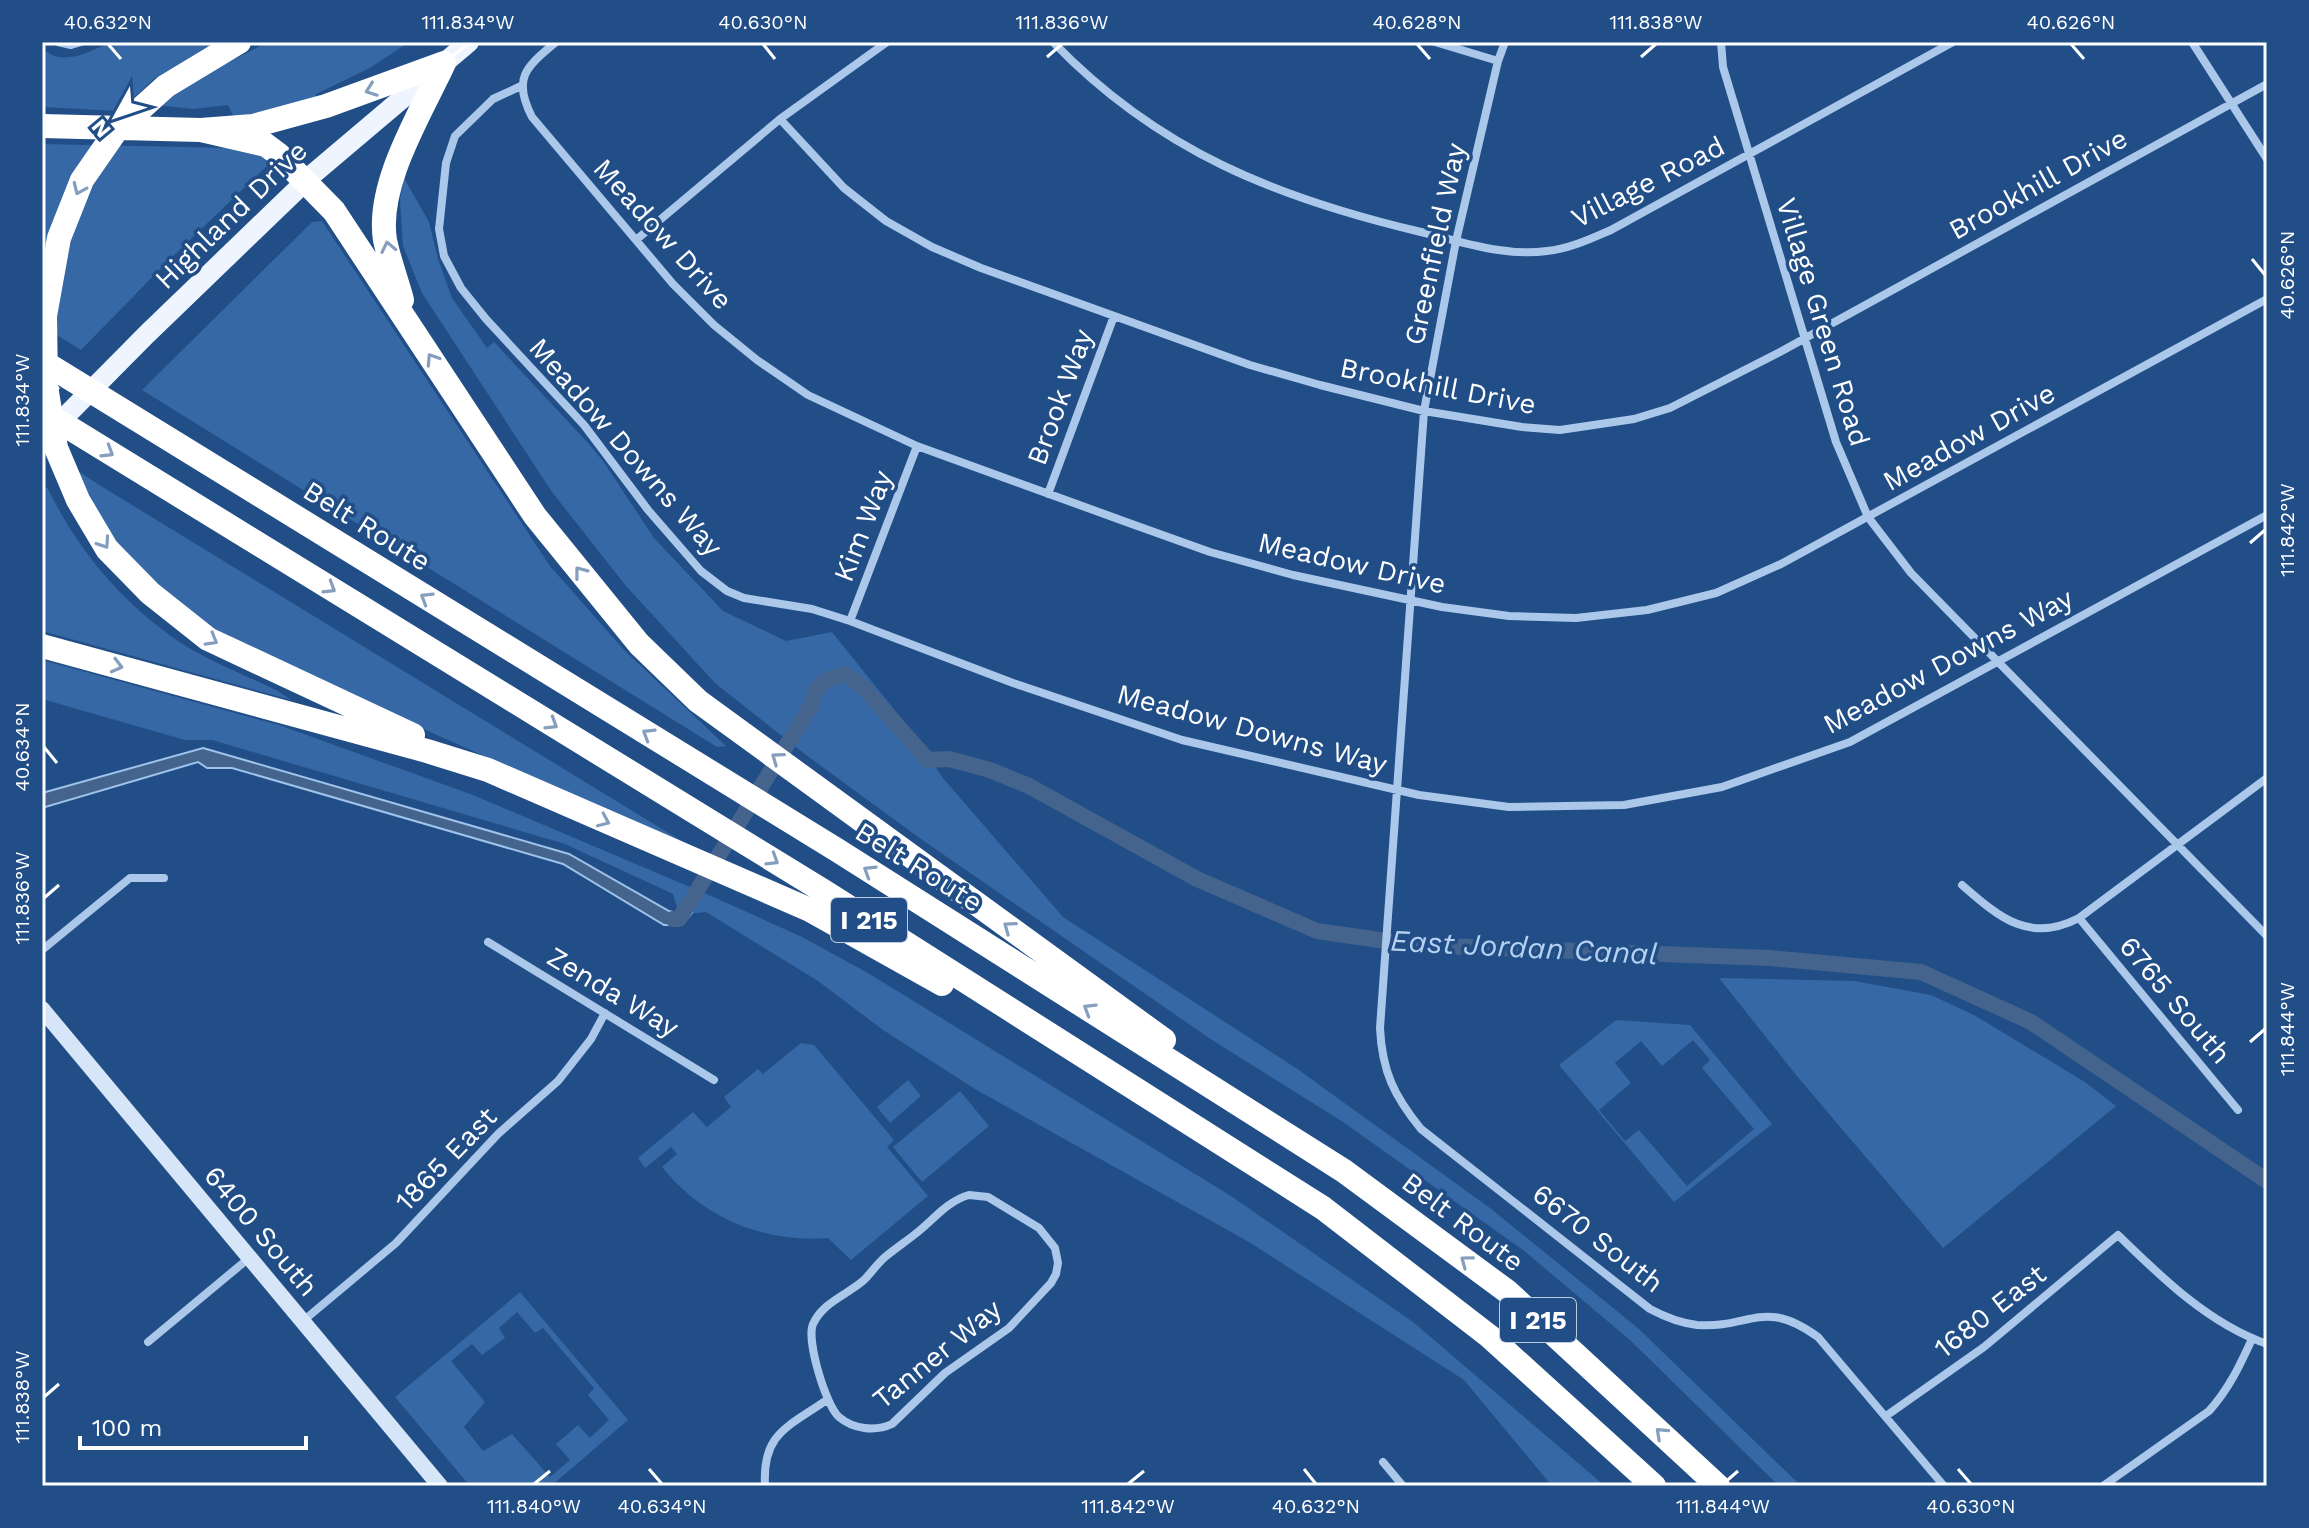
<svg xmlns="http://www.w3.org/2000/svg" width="2309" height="1528" viewBox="0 0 2309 1528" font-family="'Work Sans',sans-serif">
	<rect width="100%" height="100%" fill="#214e87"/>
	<!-- green -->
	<path fill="#3568a4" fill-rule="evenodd" d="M111 42H216L154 79 119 111 42 107V47C61 69 90 51 111 42Z
		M268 42H409L370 68 316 94 315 98 269 112 234 117 228 105 193 109 156 105 182 86Z
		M42 144 231 148 264 156 268 165 167 262 81 350 42 326Z
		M404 178 429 222 438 259 452 298 487 348 494 342 588 443 603 461 654 538 723 611 786 641 832 632 909 728 943 778 1063 917 1296 1068 1490 1208 1639 1329 1801 1486H1779L1630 1340 1523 1250 1343 1122 1212 1040 921 839 806 755 715 683 626 586 552 492 422 293 403 246 400 200Z
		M322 221 550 566 625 651 726 746 717 747 142 390 312 222Z
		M75 469 101 486 698 851 232 644 130 574Z
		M47 487C77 549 120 601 178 641 208 661 245 675 278 691L291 700 42 631V492Z
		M42 660 279 725 473 795 690 887 678 910 673 894 565 844 212 740H185L42 699Z
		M700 891 802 937 868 973 1231 1196 1413 1322 1605 1486H1552L1464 1380 1249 1242 975 1089 883 1030 818 981 706 912 686 914Z
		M1719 978 1854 981 1931 995 1974 1015 2085 1082 2116 1106 1943 1248 1796 1075Z
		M1616 1020 1690 1025 1772 1124 1674 1202 1559 1065ZM1693 1040 1710 1060 1702 1068 1754 1129 1687 1186 1639 1130 1625 1141 1599 1110 1631 1083 1615 1063 1641 1041 1662 1066Z
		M801 1043 814 1045 894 1140 887 1147 928 1196 851 1260 828 1238C763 1243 703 1218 662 1167L677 1154 671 1147 645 1168 638 1158 693 1112 707 1127 731 1107 724 1097 758 1069 763 1074Z
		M908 1080 921 1096 890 1123 877 1107Z
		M960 1091 989 1126 922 1182 893 1147Z
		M520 1292 628 1420 551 1486H470L395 1397ZM517 1312 535 1333 543 1328 594 1388 588 1395 609 1420 590 1438 578 1425 556 1444 570 1460 550 1477 512 1434 483 1451 464 1427 485 1402 451 1361 472 1344 482 1355 505 1338 499 1328Z"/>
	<!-- water -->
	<path fill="#44648d" stroke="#9fc3eb" stroke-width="2" d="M203 748 569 854 669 911 677 913 682 905 692 913 682 925H664L563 864 232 768H207L198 762 42 808V793Z"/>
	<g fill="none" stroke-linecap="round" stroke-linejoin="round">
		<!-- canal -->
		<path stroke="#44648d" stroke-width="16" d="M673 919H679L690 902 812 704C816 682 826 679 845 674L864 688 928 760 949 759 990 770 1029 786 1197 879 1317 931 1414 945 1770 958 1921 972 2031 1022 2267 1181"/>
		<!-- street -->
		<path stroke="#abc8ea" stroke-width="8" d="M58 42 71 45 81 42
			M556 42C526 67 512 78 532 117L673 284 714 325 757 360 808 395 917 446 1129 523 1210 552 1293 575 1442 607 1509 616 1576 618 1647 610 1716 593 1781 564 2267 299
			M1053 42C1158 151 1277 198 1421 232 1462 242 1505 257 1547 251 1569 249 1590 239 1611 230L1953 42
			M1435 42 1498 61
			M1505 42 1498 61 1456 241 1424 411 1380 1028C1382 1071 1394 1096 1421 1129L1650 1309C1665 1317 1680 1323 1697 1325 1751 1329 1763 1297 1818 1337L1944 1486
			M1721 42 1723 67 1836 442 1868 517 1911 573 2267 936
			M2192 42 2267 159
			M521 86 493 99 455 136 446 163 439 229 444 256 461 288 486 319 584 425 648 510 701 571 727 591 744 598 812 609 850 621 1013 683 1182 740 1419 795 1509 807 1624 805 1722 787 1850 742 2267 515
			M780 119 844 188 886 221 932 247 981 268 1250 365 1320 385 1424 411 1522 427 1560 430 1634 419 1670 408 1780 352 2267 84
			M636 240 780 119 887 42
			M1048 494 1114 316
			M850 621 917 446
			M1962 885C1999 917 2029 944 2079 918L2267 778
			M2079 918 2238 1110
			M488 942 714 1080
			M42 950 130 878H164
			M969 1195 988 1197 1039 1228 1055 1248 1058 1263 1056 1274 1051 1283 1009 1328 945 1373 892 1424C875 1432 853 1429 839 1417 826 1406 806 1340 813 1324 823 1302 847 1295 864 1280 871 1273 877 1264 885 1257 896 1248 908 1240 919 1231 936 1217 948 1201 969 1195Z
			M303 1321 396 1243 498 1134 558 1081 591 1039 605 1013
			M148 1342 249 1258
			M1886 1416 1984 1347 2118 1235C2161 1277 2209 1324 2267 1344
			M1383 1462 1403 1486
			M765 1486C762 1432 789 1427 828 1399
			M2103 1486 2209 1411C2229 1389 2240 1365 2252 1339"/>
		<!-- secondary -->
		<path stroke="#d6e5f8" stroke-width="16" d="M42 1009 440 1486"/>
		<!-- primary -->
		<path stroke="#eff5fe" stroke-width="20" d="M42 440 147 334 313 174 469 42"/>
		<!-- highway -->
		<path stroke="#fff" stroke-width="24" d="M239 42 166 86 116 131 82 180 59 238 45 316 46 386 56 448 78 500 107 549 150 593 208 639 413 735
			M42 126 201 130 253 126 326 106 444 63
			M201 130 266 145 278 154 334 211 535 516 639 644 698 701 1164 1040
			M402 300C397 281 389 260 385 240 376 184 421 113 444 63
			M42 361 837 850 1344 1171 1508 1292 1718 1486
			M42 411 825 892 1323 1208 1489 1336 1654 1486
			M42 646 427 751 488 770 810 910 942 984"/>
	</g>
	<!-- one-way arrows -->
	<defs><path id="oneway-chevron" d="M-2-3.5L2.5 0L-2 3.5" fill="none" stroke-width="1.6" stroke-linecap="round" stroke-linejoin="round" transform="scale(2)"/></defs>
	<g stroke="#859ebd">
		<use href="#oneway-chevron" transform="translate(371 90) rotate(160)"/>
		<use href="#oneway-chevron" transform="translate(79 189) rotate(114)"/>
		<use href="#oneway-chevron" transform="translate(388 247) rotate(-102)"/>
		<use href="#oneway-chevron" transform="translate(432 359) rotate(-123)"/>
		<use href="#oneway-chevron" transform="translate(108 452) rotate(32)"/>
		<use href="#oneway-chevron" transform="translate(104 543) rotate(56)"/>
		<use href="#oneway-chevron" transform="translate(580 572) rotate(-128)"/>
		<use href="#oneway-chevron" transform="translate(330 588) rotate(32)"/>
		<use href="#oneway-chevron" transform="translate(426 598) rotate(-148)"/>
		<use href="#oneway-chevron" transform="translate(212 640) rotate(30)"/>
		<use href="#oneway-chevron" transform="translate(117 666) rotate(15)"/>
		<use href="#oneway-chevron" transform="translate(552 724) rotate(32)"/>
		<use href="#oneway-chevron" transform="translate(648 734) rotate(-148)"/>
		<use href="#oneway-chevron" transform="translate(777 758) rotate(-144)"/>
		<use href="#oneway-chevron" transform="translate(604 821) rotate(24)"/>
		<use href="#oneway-chevron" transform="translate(773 860) rotate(32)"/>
		<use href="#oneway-chevron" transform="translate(869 871) rotate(-148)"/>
		<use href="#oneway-chevron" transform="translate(1009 927) rotate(-144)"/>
		<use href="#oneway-chevron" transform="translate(1089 1009) rotate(-148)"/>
		<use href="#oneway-chevron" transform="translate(1466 1261) rotate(-143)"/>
		<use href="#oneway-chevron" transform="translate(1661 1433) rotate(-137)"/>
	</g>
	<!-- ticks -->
	<path fill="none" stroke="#fff" stroke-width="3" d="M108 44 121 59M763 44 775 59M1417 44 1430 59M2071 44 2084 59M452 57 468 44M1047 57 1062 44M1641 57 1656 44M2252 259 2265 275M44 400 59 387M2250 543 2265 530M44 747 57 763M44 898 59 885M2250 1042 2265 1029M44 1397 59 1384M649 1469 662 1484M1304 1469 1316 1484M1958 1469 1971 1484M534 1484 550 1471M1128 1484 1144 1471M1723 1484 1738 1471"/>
	<g text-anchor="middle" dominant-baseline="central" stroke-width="7" stroke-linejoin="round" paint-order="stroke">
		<!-- shield labels -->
		<g fill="#214e87" stroke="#bccadb" stroke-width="2">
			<rect x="831" y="898" width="76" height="44" rx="6"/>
			<rect x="1500" y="1298" width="76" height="44" rx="6"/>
		</g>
		<g font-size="26" font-weight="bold" fill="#fff">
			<text x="869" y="920">I 215</text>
			<text x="1538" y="1320">I 215</text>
		</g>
		<!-- street labels -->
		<g font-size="28" fill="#fff" stroke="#214e87">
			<text transform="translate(1648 182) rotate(-27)">Village Road</text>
			<text transform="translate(2038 184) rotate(-29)">Brookhill Drive</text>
			<text transform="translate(231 215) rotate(-44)">Highland Drive</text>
			<text transform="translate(663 234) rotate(48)">Meadow Drive</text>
			<text transform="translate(1435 244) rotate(-78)">Greenfield Way</text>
			<text transform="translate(1823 322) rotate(73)">Village Green Road</text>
			<text transform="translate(1438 386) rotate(11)">Brookhill Drive</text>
			<text transform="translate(1060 397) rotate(-70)">Brook Way</text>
			<text transform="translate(1969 437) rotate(-29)">Meadow Drive</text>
			<text transform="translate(626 447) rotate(49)">Meadow Downs Way</text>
			<text transform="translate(367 526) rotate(32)">Belt Route</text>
			<text transform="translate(863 526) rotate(-69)">Kim Way</text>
			<text transform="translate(1352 563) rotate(13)">Meadow Drive</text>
			<text transform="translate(1948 661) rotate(-28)">Meadow Downs Way</text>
			<text transform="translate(1252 729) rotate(15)">Meadow Downs Way</text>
			<text transform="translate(919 867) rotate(32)">Belt Route</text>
			<text transform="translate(613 992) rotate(31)">Zenda Way</text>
			<text transform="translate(2175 1000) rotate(50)">6765 South</text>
			<text transform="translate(446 1159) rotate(-46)">1865 East</text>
			<text transform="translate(1463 1222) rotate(37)">Belt Route</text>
			<text transform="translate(261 1231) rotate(50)">6400 South</text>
			<text transform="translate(1598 1238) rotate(38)">6670 South</text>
			<text transform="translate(1990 1311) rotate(-38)">1680 East</text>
			<text transform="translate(937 1354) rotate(-39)">Tanner Way</text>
		</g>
		<!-- water labels -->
		<g font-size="30" font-style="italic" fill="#b7d2f1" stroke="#214e87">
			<text transform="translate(1524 947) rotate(3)">East Jordan Canal</text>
		</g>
	</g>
	<!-- border -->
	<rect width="2309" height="1528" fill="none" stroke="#214e87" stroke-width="88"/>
	<!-- north arrow -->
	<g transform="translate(116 116) rotate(230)" stroke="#214e87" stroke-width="6" paint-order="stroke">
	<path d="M0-6L14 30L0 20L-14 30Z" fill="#ffffff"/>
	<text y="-12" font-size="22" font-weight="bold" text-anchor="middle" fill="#ffffff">N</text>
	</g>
	<!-- scale -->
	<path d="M80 1436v12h226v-12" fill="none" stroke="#ffffff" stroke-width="4"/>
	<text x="92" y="1436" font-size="24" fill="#ffffff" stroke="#214e87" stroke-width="6" paint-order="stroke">100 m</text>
	<rect x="44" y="44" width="2221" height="1440" fill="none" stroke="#fff" stroke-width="3"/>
	<g font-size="20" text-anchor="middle" fill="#fff">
		<text x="108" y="29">40.632°N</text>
		<text x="468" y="29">111.834°W</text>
		<text x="763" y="29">40.630°N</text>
		<text x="1062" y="29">111.836°W</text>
		<text x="1417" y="29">40.628°N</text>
		<text x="1656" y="29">111.838°W</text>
		<text x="2071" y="29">40.626°N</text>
		<text transform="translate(2287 275) rotate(-90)" y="7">40.626°N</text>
		<text transform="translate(22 400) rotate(-90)" y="7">111.834°W</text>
		<text transform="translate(2287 530) rotate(-90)" y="7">111.842°W</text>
		<text transform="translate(22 747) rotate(-90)" y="7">40.634°N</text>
		<text transform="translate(22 898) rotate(-90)" y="7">111.836°W</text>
		<text transform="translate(2287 1029) rotate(-90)" y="7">111.844°W</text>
		<text transform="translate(22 1397) rotate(-90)" y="7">111.838°W</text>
		<text x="534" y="1513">111.840°W</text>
		<text x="662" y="1513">40.634°N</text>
		<text x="1128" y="1513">111.842°W</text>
		<text x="1316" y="1513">40.632°N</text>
		<text x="1723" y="1513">111.844°W</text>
		<text x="1971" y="1513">40.630°N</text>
	</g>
</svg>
